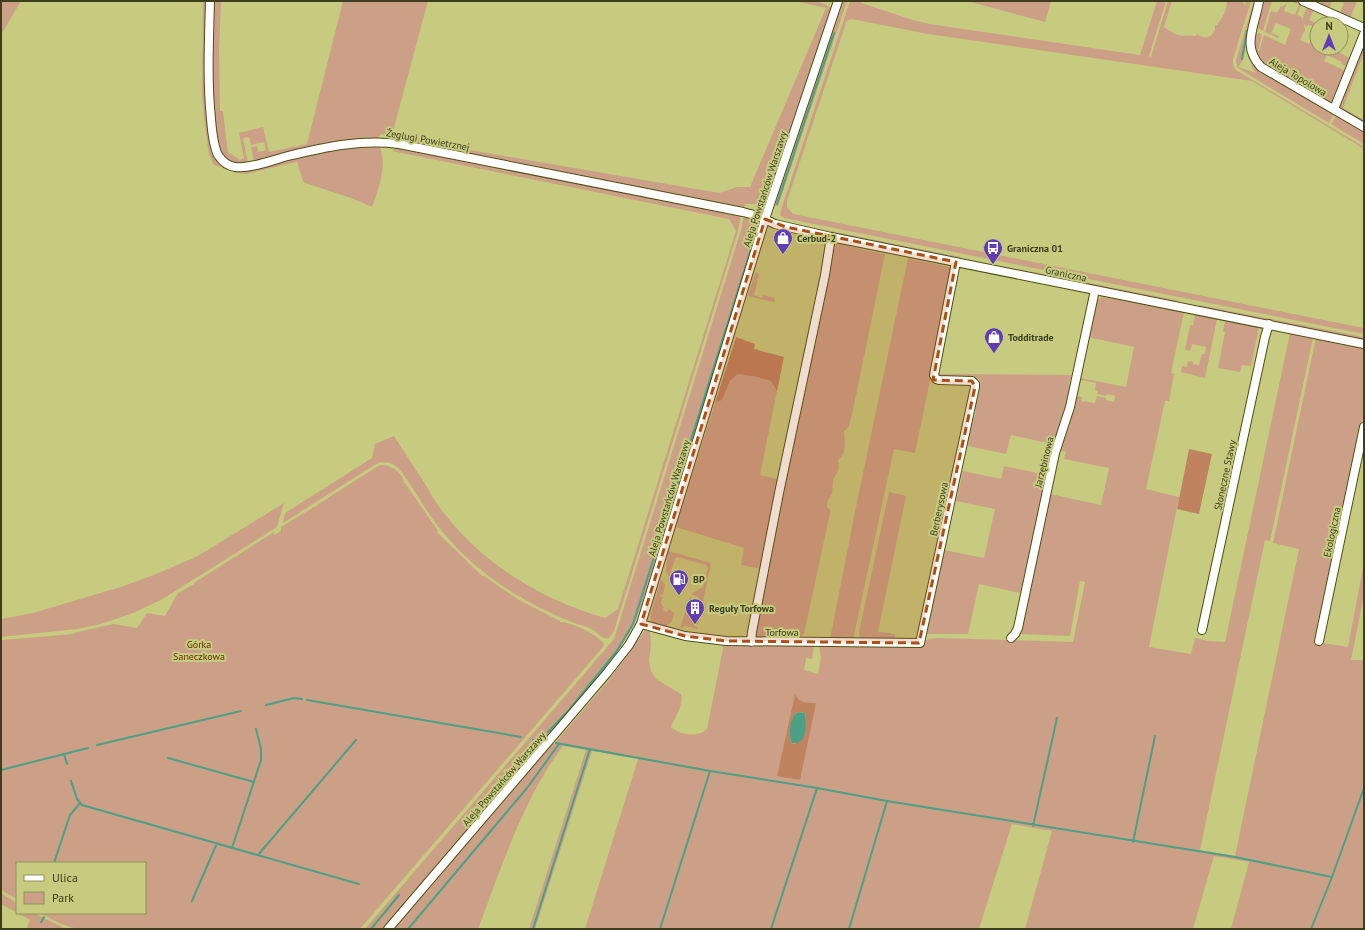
<svg xmlns="http://www.w3.org/2000/svg" width="1365" height="930" viewBox="0 0 1365 930" font-family="'PT Sans',sans-serif">
	<rect width="100%" height="100%" fill="#c7cb7f"/>
	<!-- green -->
	<path fill="#cca087" fill-rule="evenodd" d="M1 1H21L1 35Z
		M203 1H207L213 147 230 169 334 149 379 145C388 164 379 188 372 207L351 198 305 183 303 181 297 162 246 174 237 173 214 165 209 155 204 118 202 94Z
		M213 1H221L219 50 220 111H223L228 152 240 160 244 158 239 133 263 127 269 152 307 144 343 1H428L393 131 395 136 441 145 719 193 737 187H750L826 8 795 1C808 1 821 0 831 8L767 203 762 201 757 204H746L743 208H739L393 139 388 135 381 134 377 139 254 162 251 147 257 146 258 152 266 150 264 142 251 145 249 137 243 138 248 163 236 164 227 161 219 150 213 109Z
		M842 1H847L778 206 774 205Z
		M850 1H860L861 3 913 20 929 24 1140 55 1157 1H1166L1149 56 1151 57 1168 1H1172L1164 27C1180 38 1177 35 1196 36L1197 34C1205 41 1216 36 1215 25H1217C1222 17 1227 12 1227 1H1241L1245 5 1246 1H1251L1233 59V65L1236 70 1364 147V149L1252 81 928 34 852 19 848 20 846 23 787 201V207L793 214 1364 328V334L784 218 780 215 781 210Z
		M967 1H1051L1045 22Z
		M1254 1 1243 60 1238 67 1256 73 1252 67 1251 60 1335 113 1329 123 1241 70 1237 67 1236 60Z
		M1263 1H1272L1263 31 1258 28Z
		M1290 1H1297L1302 3 1297 15 1302 17 1305 30 1300 40 1309 44 1315 28 1308 24 1307 27C1299 21 1305 13 1308 5L1314 9 1309 20 1318 24 1317 48H1330L1331 52 1337 51 1349 58 1346 66 1341 64 1342 62 1327 55 1324 61 1346 71 1333 104 1331 105 1264 65C1255 56 1254 46 1256 34L1258 33 1262 34 1258 51H1259L1264 35 1285 45 1291 29 1276 23 1271 33 1279 36 1278 38 1265 32 1271 11 1277 13 1280 7 1283 6 1287 3 1284 11 1295 15 1299 5Z
		M1308 1H1314L1320 4 1321 1H1332L1329 10 1339 15 1344 3 1339 1H1357L1350 19 1355 22Z
		M1364 41V53L1343 108 1364 120V124L1340 110 1338 107Z
		M1337 114 1364 130V144L1331 124Z
		M397 146 741 215 738 231 614 631 609 638C602 640 598 632 591 629 588 627 584 626 580 625 523 604 470 570 434 521 422 504 412 486 400 470 395 463 384 460 376 464L283 523 285 513 372 458 375 444 394 436C405 453 416 470 427 487 432 496 437 505 444 513 484 565 542 600 605 618L618 609 736 231 729 219 392 151Z
		M744 216 759 220 760 224 642 604C629 640 612 660 588 689L383 929H365L614 639 741 230Z
		M785 222 961 257 953 258 786 224Z
		M834 241 860 249 885 254 852 415 848 428 844 431C844 438 847 449 842 455 841 457 839 459 838 461L839 469 833 480 832 494 827 502V507L830 510V513L804 634 797 639 757 638 754 634Z
		M908 258 953 268 915 453 894 449 853 640 830 639 857 502Z
		M1002 266 1181 301 1175 302 1001 268Z
		M755 273 759 274 754 295 762 298 763 295 775 298 774 302 748 296Z
		M1102 297 1184 312 1171 373 1174 374 1169 401H1165L1146 489 1179 497 1149 647 1191 654 1195 638 1208 641 1225 642 1290 333 1313 338 1270 541 1265 540 1200 850 1235 856 1299 549 1273 543 1316 337 1364 347V413L1316 642 1348 647 1364 562V595L1351 660H1364V929H1231L1249 862 1214 856 1193 929H1025L1052 831 1012 824 979 929H585L638 759 592 751 535 929H529L586 750 563 746C523 799 502 866 478 929H394L552 744H554L609 680 644 631 650 632 651 644 649 660 651 671 656 679 681 694C684 705 675 717 671 727 680 735 698 738 707 729L724 643 812 645 814 647 812 659 806 658 804 670 818 674 821 657 819 647 820 645 923 646 924 641 930 639 938 638 1073 642 1085 582 1080 581 1070 636 1019 634 1050 494 1101 505 1109 468 1064 459 1066 452 1059 450 1071 419 1076 396 1082 397 1081 401 1095 403 1097 396 1106 398V400L1114 402 1115 396 1107 394 1106 396 1097 394 1098 391 1095 390 1096 383 1082 380V381L1079 382 1080 378 1126 387 1134 347 1088 337 1096 301ZM795 695C800 703 807 703 816 703L777 777Z
		M1199 305 1364 337V341L1202 308Z
		M1195 315 1217 319 1205 378 1181 372 1182 366 1187 367 1188 361 1193 362V364L1199 365 1202 354H1205L1206 347 1192 344 1190 351 1185 350 1190 325H1193Z
		M1226 319 1259 327 1251 366 1242 365 1240 372 1218 368 1225 332 1223 331 1225 321 1224 320Z
		M738 374 757 377 771 381 777 391 760 475 780 480 762 569 741 565 744 548 676 527 715 403 722 400 730 381Z
		M938 374 1072 375 1069 382 1070 392 1060 428 1052 444 1011 435 1006 454 968 446 970 428 976 413 975 401 980 379C965 379 953 376 938 376Z
		M382 465C393 466 402 472 404 483H405L438 531 437 532 482 576H484L519 600 560 621V622C570 622 598 634 604 644L603 647 360 929H77L61 924 40 913H145V863H17V899L1 890V640L74 634V633L113 624 137 628 147 613 165 616 178 593 194 584V583L236 556H238V555L274 532V535L281 531V527L314 507 317 506V505L378 466Z
		M1004 466 1046 475 1028 563 1020 593 979 584 968 634H926L944 550 984 558 995 509 956 501 963 471 1001 479Z
		M889 492 906 496 878 632 891 633V634H895V639L860 640 859 632Z
		M284 503 277 527 161 600 133 613 101 624 77 629 1 637V619L33 613 124 586 161 572 198 556Z
		M668 551 711 563 698 624H694L693 626 698 627 697 629 692 628V627L684 626 683 628H680L690 597 691 598 687 613 693 614 699 597 691 594 703 587 708 568 706 565 677 557 675 559 669 577 666 571Z
		M661 579 665 585 663 595 661 594 660 596 662 597 661 604 664 607 663 610 667 612 669 609 674 613C674 620 670 625 664 627L652 623 650 617Z
		M1 893 17 903V913H34L66 929H26L30 920 1 904Z"/>
	<!-- forest -->
	<path fill="#c0835f" fill-rule="evenodd" d="M736 337 755 344 754 349 784 357 777 391 771 381 757 377 738 374 730 381 722 400 715 403Z
		M1189 449 1212 454 1199 514 1177 509Z
		M795 694C799 703 807 703 816 703L800 780 777 776ZM797 712H800L805 713C808 728 805 734 795 744L792 743C787 735 791 720 797 712Z"/>
	<!-- water -->
	<path fill="#4ca086" d="M798 712 805 713C807 723 807 746 792 743 787 735 790 717 798 712Z"/>
	<g fill="none" stroke-linecap="round" stroke-linejoin="round">
		<!-- stream -->
		<path stroke="#4ca086" stroke-width="2" d="M1242 59 1247 31
			M777 204 834 33
			M307 700 521 737
			M266 705 294 698 302 699
			M548 732 569 710 616 652 633 624 758 227
			M533 740H543
			M556 743 710 771 817 788 887 801 1235 857 1332 877
			M97 745 241 711
			M64 754 67 764
			M168 758 254 782
			M1 770 88 748
			M71 781 77 799 82 805 359 884
			M1033 826 1057 718
			M1133 842 1155 736
			M232 848 261 760V749L256 729
			M258 855 356 740
			M54 863 70 815 80 803
			M192 901 217 843
			M41 922 44 917
			M371 929 399 895
			M408 929 527 788 559 744
			M533 929 590 749
			M660 929 710 771
			M771 929 817 788
			M849 929 887 801
			M1311 929 1332 877 1364 788"/>
		<defs>
			<path id="minor" d="M210 1C209 40 207 80 211 119 212 131 213 145 218 155 222 161 228 166 235 167 250 169 273 160 288 156 325 147 362 139 399 144L743 212 758 216 775 224 831 237 1364 344
				M1259 1C1255 26 1241 46 1261 67L1364 127
				M1303 1 1364 28
				M1334 109 1364 34
				M641 624 685 636 726 641 920 643 975 387V384L972 381 939 380 936 379 934 375 956 262
				M1202 630 1265 337 1269 324
				M1011 638 1015 634 1018 628 1055 453 1070 407 1095 290
				M1319 641 1364 427
				M751 642 752 632 779 493 825 275 831 237
				M388 929 607 673 629 645 641 624 765 219 838 1"/>
		</defs>
		<!-- minor casing -->
		<use href="#minor" stroke="#4d4f13" stroke-width="10"/>
		<!-- minor -->
		<use href="#minor" stroke="#fff" stroke-width="8"/>
	</g>
	<!-- marked area -->
	<path fill="#ac5012" fill-opacity="0.2" stroke="#ac5012" stroke-width="3" stroke-dasharray="8 5" stroke-linejoin="round" d="M765 219 786 227 956 262 933 380 972 381 975 387 919 643 726 641 685 636 641 624Z"/>
	<!-- icons -->
	<defs>
		<symbol id="shop-pin" viewBox="-11 -11 22 30"><path d="M0 17L-7.5 6A9.5 9.5 0 1 1 7.5 6Z" fill="#603db6" stroke="#c7cb7f"/><path d="M-5-2.5h2.3a2.7 3.5 0 0 1 5.4 0H5L5.5 6h-11ZM-1.5-2.5h3a1.5 2.3 0 0 0-3 0Z" fill="#fff"/></symbol>
		<symbol id="bus-pin" viewBox="-11 -11 22 30"><path d="M0 17L-7.5 6A9.5 9.5 0 1 1 7.5 6Z" fill="#603db6" stroke="#c7cb7f"/><path d="M-5-6H5V4H4V6H2V4H-2V6H-4V4H-5ZM-3.5-4V0h7V-4ZM-3.5 1.2v1.5H-2V1.2ZM2 1.2v1.5H3.5V1.2Z" fill="#fff"/></symbol>
		<symbol id="fuel-pin" viewBox="-11 -11 22 30"><path d="M0 17L-7.5 6A9.5 9.5 0 1 1 7.5 6Z" fill="#603db6" stroke="#c7cb7f"/><path d="M-5.5-6h7V0h2V4h1.3V-2.5L3-4.5l.8-.8L6-3V5H2.5V1h-1V6h-7ZM-4.2-4.7v3.2H.2V-4.7Z" fill="#fff"/></symbol>
		<symbol id="building-pin" viewBox="-11 -11 22 30"><path d="M0 17L-7.5 6A9.5 9.5 0 1 1 7.5 6Z" fill="#603db6" stroke="#c7cb7f"/><path d="M-4-6H4V6H1V3H-1V6H-4ZM-2.5-4.3h1.7v1.8h-1.7ZM.8-4.3h1.7v1.8H.8ZM-2.5-1h1.7V.8h-1.7ZM.8-1h1.7V.8H.8Z" fill="#fff"/></symbol>
	</defs>
	<g fill-rule="evenodd">
		<use href="#shop-pin" x="772" y="227" width="22" height="30"/>
		<use href="#bus-pin" x="982" y="237" width="22" height="30"/>
		<use href="#shop-pin" x="983" y="326" width="22" height="30"/>
		<use href="#fuel-pin" x="668" y="568" width="22" height="30"/>
		<use href="#building-pin" x="684" y="597" width="22" height="30"/>
	</g>
	<g text-anchor="middle" dominant-baseline="central" stroke-width="4" stroke-linejoin="round" paint-order="stroke">
		<!-- street labels -->
		<g font-size="10" fill="#3c3e1e" stroke="#c7cb7f">
			<text transform="translate(1298 77) rotate(31)">Aleja Topolowa</text>
			<text transform="translate(428 140) rotate(10)">Żeglugi Powietrznej</text>
			<text transform="translate(765 189) rotate(-72)">Aleja Powstańców Warszawy</text>
			<text transform="translate(1066 274) rotate(12)">Graniczna</text>
			<text transform="translate(1044 462) rotate(-76)">Jarzębinowa</text>
			<text transform="translate(1225 475) rotate(-78)">Słoneczne Stawy</text>
			<text transform="translate(669 498) rotate(-73)">Aleja Powstańców Warszawy</text>
			<text transform="translate(939 509) rotate(-78)">Berberysowa</text>
			<text transform="translate(1332 532) rotate(-78)">Ekologiczna</text>
			<text x="782" y="632">Torfowa</text>
			<text transform="translate(504 779) rotate(-49)">Aleja Powstańców Warszawy</text>
		</g>
		<!-- poi labels -->
		<g font-size="10" font-weight="bold" fill="#3c3e1e" stroke="#c7cb7f" text-anchor="start">
			<text x="797" y="238">Cerbud-2</text>
			<text x="1007" y="248">Graniczna 01</text>
			<text x="1008" y="337">Todditrade</text>
			<text x="693" y="579">BP</text>
			<text x="709" y="608">Reguły Torfowa</text>
		</g>
		<!-- park labels -->
		<g font-size="10" fill="#682f02" stroke="#c7cb7f">
			<text x="199" y="644">Górka<tspan x="199" dy="12">Saneczkowa</tspan></text>
		</g>
	</g>
	<!-- border -->
	<rect width="1365" height="930" fill="none" stroke="#3c3e1e" stroke-width="4"/>
	<!-- legend -->
	<rect x="16" y="862" width="130" height="52" fill="#c7cb7f" stroke="#8f9358"/>
	<rect x="24" y="875" width="20" height="6" fill="#ffffff" stroke="#8f9358"/>
	<text x="52" y="882" font-size="12" fill="#3c3e1e">Ulica</text>
	<rect x="24" y="892" width="20" height="12" fill="#cca087" stroke="#8f9358"/>
	<text x="52" y="902" font-size="12" fill="#3c3e1e">Park</text>
	<!-- north arrow -->
	<g transform="translate(1329 36)"><circle r="19" fill="#c7cb7f" stroke="#8f9358"/>
	<path d="M0-3L7 15L0 10L-7 15Z" fill="#603db6"/>
	<text y="-6" font-size="11" font-weight="bold" text-anchor="middle" fill="#3c3e1e">N</text>
	</g>
</svg>
